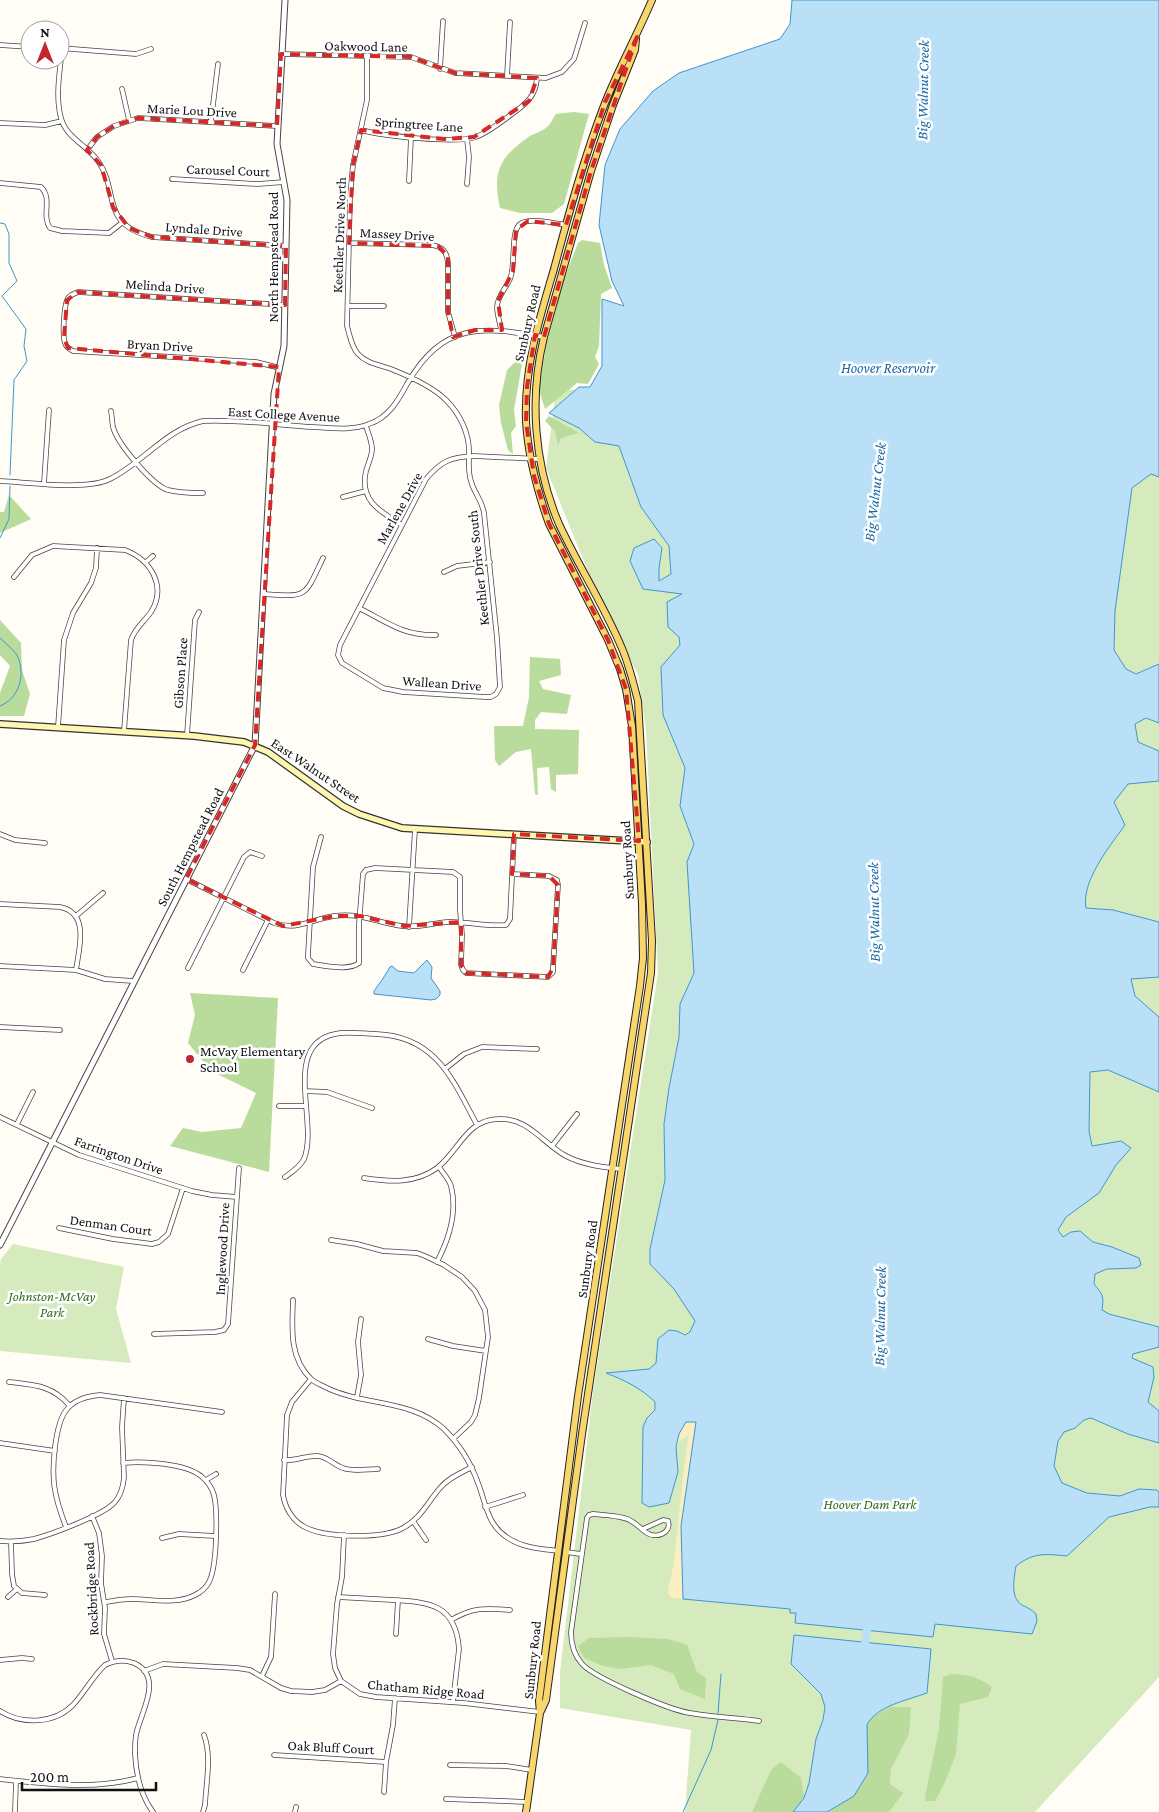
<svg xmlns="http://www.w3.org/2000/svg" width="1159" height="1812" viewBox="0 0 1159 1812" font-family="'Crimson Pro',serif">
	<rect width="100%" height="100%" fill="#fffdf5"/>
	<!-- green -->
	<path fill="#d5ebbd" d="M556 389 1159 418V1677L1035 1812H685L691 1730 560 1708V1672L593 1392 658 973 646 730 638 675 592 581 546 468Z
		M13 1244 124 1267 116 1309 131 1363 0 1351V1265L1 1259Z"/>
	<!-- forest -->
	<path fill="#b9dc9c" d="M574 112 589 114 564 204 552 213H520L500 208C492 170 500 157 530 136 535 133 543 131 547 127 551 124 553 118 556 114Z
		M582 240 600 243 604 265 612 288 601 294 599 346 595 357 599 364 588 384 577 383 545 409 539 390 546 346 564 279 578 243Z
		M518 359H521L522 364 514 410 516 426 511 433 513 454 508 450 501 423 499 405 507 370Z
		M549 416 579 433 561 438 558 445 555 431 545 421Z
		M9 495 31 519 0 533V512H4Z
		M0 620 21 643 22 670 30 694 24 716H0V693L10 666 0 655Z
		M530 657 560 659 561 675 539 681 543 689 571 695 567 714 541 712 535 720V729L579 730 578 774 556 775V792L551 789 549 767 537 768 538 795 535 794 531 749 516 752 499 766 495 760 494 726H523L529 697Z
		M190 993 278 998 269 1172 170 1146 183 1128 202 1132 241 1128 256 1093 211 1071 188 1043 195 1015Z
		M629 1637 668 1639 687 1645 697 1672 706 1678 705 1699 680 1689 674 1674 651 1665 620 1669 603 1666 584 1658 578 1646 589 1638Z
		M951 1674C968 1674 978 1677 992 1687L988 1697 960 1704 956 1754 945 1782 935 1801H926L925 1797 939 1729 943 1677Z
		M890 1707H911L909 1734 891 1769 890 1784 903 1793 889 1812H827L854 1796 868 1747 867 1725 870 1718Z
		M781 1762 801 1778 804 1798 793 1812H752L771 1770Z"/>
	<!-- sand -->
	<path fill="#fbeec1" d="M686 1422H696L681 1526 683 1599 672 1598 668 1594C669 1582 673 1572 674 1560 679 1518 682 1476 689 1434L677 1443 679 1434Z"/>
	<!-- water -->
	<path fill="#b9e0f7" stroke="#3f96cf" d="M792 0H1159V477L1151 474 1132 488 1115 611 1114 650 1126 669 1136 674 1159 664V723L1146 718 1135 724 1138 742 1159 751V781L1128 784 1114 802 1125 825C1110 846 1081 881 1086 908L1113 910 1159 922V977L1131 979 1135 996 1159 1017V1092L1108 1070 1090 1072 1089 1131 1092 1146 1121 1141 1131 1148 1116 1165 1099 1193 1066 1217 1058 1230 1063 1237 1071 1232 1080 1231 1093 1242 1112 1247 1139 1258 1141 1265 1136 1268 1107 1269 1095 1274 1094 1284C1103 1295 1104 1296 1102 1310L1109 1314 1159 1327V1347L1133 1354 1132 1358 1153 1367 1154 1377 1148 1402 1159 1411V1443L1128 1434 1091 1418 1084 1420 1075 1428 1064 1432 1058 1441 1054 1466 1062 1483 1087 1493 1120 1496 1139 1489 1157 1490 1159 1492V1507H1150L1109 1517 1067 1556C1045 1554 1034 1552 1016 1566 1014 1578 1010 1598 1022 1605 1028 1608 1031 1609 1036 1614L1037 1621 1032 1634 935 1624 933 1637 795 1623 796 1613H790V1609L683 1599 681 1526 696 1422H686L679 1434 676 1447 678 1472 669 1503 649 1507 642 1503 643 1427 647 1418 655 1410V1402C641 1388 624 1380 606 1373L649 1369 656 1363 658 1339 669 1330 677 1331 685 1335 690 1332 695 1321 674 1289 650 1264V1249L665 1180 664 1124 669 1088 679 1037 680 1004 694 973 687 862 694 844 680 806 685 768 663 715 661 667 680 645 679 637 668 627 667 602 682 594 643 589 630 561 634 548 654 539 662 548 659 568V581L671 574 669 546 641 507 619 446 595 442 579 428 549 413 579 387H590L602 366V299L624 306 612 281 599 225 605 165 620 129 653 91 679 73 780 39 790 24Z
		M427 960 432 967 431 978 440 991V995L436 999 431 1000 374 994V991L382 980 390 967 392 966 398 971 414 973Z
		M794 1635 931 1649 927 1693C908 1700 876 1706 867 1725L868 1773 854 1796 827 1812H793L804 1798 809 1783 816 1739 823 1720 825 1707 821 1694 791 1664Z"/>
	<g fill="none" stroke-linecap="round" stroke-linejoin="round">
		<!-- stream -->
		<path stroke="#3f96cf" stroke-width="1" d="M0 223 5 224 9 234V263L17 281 2 296 26 329 24 346 27 361 14 380 10 475
			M0 538 9 519 10 486
			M0 638C5 643 13 649 17 655 26 674 20 698 0 706
			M718 1713 721 1674
			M683 1812 711 1750 718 1720"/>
		<!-- river -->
		<path stroke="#b9e0f7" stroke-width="8" d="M864 1652 868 1621"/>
		<defs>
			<path id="minor" d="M0 45 30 47
				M60 48 136 54 151 49
				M62 49C60 71 55 96 61 118 66 138 87 145 98 161 120 192 99 224 152 237L286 246
				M281 54 411 57 455 73 546 78 562 72 574 59 585 23
				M367 57V100L353 165 350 196 347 326C350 336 351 346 358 354 368 365 384 365 396 371 413 378 433 387 446 400 460 414 470 434 469 455 469 464 468 473 471 481 474 493 482 500 484 513L497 638 500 687 496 694 491 697H485L403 692 383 688 342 663 338 655 340 645 426 479C441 461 451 457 474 456L539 459
				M440 69 443 21
				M507 76 510 22
				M122 89 129 120
				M211 121 218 64
				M0 123 45 125 62 121
				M361 130C383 136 456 144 476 137 489 132 501 122 512 114 526 104 536 96 537 78
				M467 139 469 157 467 184
				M87 150 97 137 114 126 138 118 277 126
				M172 179 258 184 284 182
				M409 181 411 137
				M0 183 41 187C53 199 41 215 50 228L62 231 109 233 123 222
				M349 243 432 245C443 247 447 252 448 263V312L455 337
				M348 306H384
				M501 330C500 323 497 314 497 307 497 297 506 288 510 279 516 266 510 232 520 224 529 217 555 223 566 225
				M280 368 256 362 73 351C69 349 66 347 65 343 62 335 64 304 68 298 71 294 74 294 78 292L285 305
				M111 411C112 416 112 422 113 427 117 443 152 485 168 490 179 493 192 493 203 493
				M366 426C368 433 372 441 372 449 372 456 368 464 366 471 359 501 381 512 402 525
				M0 481C28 482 86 491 110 479 143 463 166 429 203 421 238 419 277 425 313 427 331 428 351 431 369 424 388 418 398 401 407 384 443 322 481 326 544 337
				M44 483 49 410
				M343 497 366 491
				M146 562 153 556
				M444 572 457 566 490 562
				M14 577 32 555 53 546 125 550C151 560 167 586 151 612 144 622 135 628 131 640L124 731
				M263 594C308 597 304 598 323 558
				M359 608C387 622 403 636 436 635
				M58 727 64 640 73 613 91 583 96 568 97 548
				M187 735 195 620 199 612
				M0 834 15 840 45 843
				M321 837 313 867 308 955V958L313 964C325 966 349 971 359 963V924L363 874 366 870 375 868 453 872 460 877V910L462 935 461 965 463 970 466 973 548 977 553 972V968L558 885 557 880 549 876 512 874
				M186 879 274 923C298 931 312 919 334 916 361 912 377 923 402 926 418 928 432 923 448 922 467 921 487 927 506 925L510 919 514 834
				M0 904 60 907C90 913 79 948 76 970
				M76 916 103 893
				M409 927 415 829
				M0 966 76 970 105 979 133 981
				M188 968 244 857 250 852 262 856
				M243 970 268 920
				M0 1027 60 1030
				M445 1069 464 1054 482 1047 537 1049
				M305 1091 327 1092 372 1108
				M279 1106H306
				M0 1117 79 1155 192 1191 212 1195 237 1197
				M17 1124 33 1092
				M552 1146 577 1114
				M285 1177C292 1172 300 1167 304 1159 319 1123 281 1045 335 1034 348 1031 363 1034 376 1034 436 1036 453 1080 477 1125
				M364 1178C390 1182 415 1184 437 1168 459 1151 466 1120 498 1119 528 1117 542 1143 566 1156 583 1165 603 1167 621 1169
				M59 1228 113 1239 152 1244 159 1242 168 1234 183 1188
				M331 1240 357 1244 383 1251 417 1253 425 1256 444 1265 462 1277 475 1291 485 1310 488 1337 479 1398 475 1415 471 1422 453 1439
				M437 1262C449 1239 458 1213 451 1186 449 1179 443 1173 439 1167
				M293 1300C292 1328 289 1358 311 1379 315 1383 322 1385 327 1388 365 1406 411 1399 444 1429 459 1444 471 1463 478 1483 486 1503 487 1525 508 1538 523 1548 542 1549 559 1551
				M154 1334 215 1332 224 1330 228 1324 239 1168
				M428 1339 453 1346 486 1351
				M311 1379 292 1402 287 1415 283 1495C285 1507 292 1520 303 1526 322 1538 380 1539 401 1529 420 1520 427 1503 440 1488 448 1478 461 1473 472 1467
				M9 1382C34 1385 52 1385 69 1405
				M357 1397 361 1375 358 1342 361 1319
				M0 1443 55 1451
				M284 1460C296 1461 307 1455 318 1456 328 1457 334 1465 343 1468 353 1472 367 1469 378 1469
				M206 1480 216 1474
				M485 1507 523 1495
				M92 1516 99 1533 102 1556 101 1583 105 1608 104 1634 112 1661
				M413 1521 426 1540
				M66 1527C54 1496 51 1479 55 1447 59 1416 65 1398 100 1395L222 1412
				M643 1529 663 1520 668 1521C672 1533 656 1539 647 1533 639 1528 634 1520 624 1518 614 1515 603 1515 593 1514L589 1515 587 1518 571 1632C571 1643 574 1655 582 1664 595 1678 669 1710 690 1713 713 1717 736 1718 759 1721
				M344 1535 342 1577 337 1604 333 1654 335 1668 341 1681 360 1694 376 1697 464 1703 540 1712
				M162 1538 179 1534 215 1536
				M0 1541C11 1542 24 1541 34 1539 52 1534 104 1515 115 1502 121 1495 123 1487 124 1478L122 1427 124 1398
				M11 1542 12 1574 14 1586 22 1593 45 1595
				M566 1552 581 1554
				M8 1597 17 1589
				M338 1597C356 1598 374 1599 393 1600 429 1602 456 1604 459 1649L453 1701
				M105 1602C113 1601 123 1599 131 1599 152 1599 176 1605 195 1595 201 1592 206 1588 209 1582 217 1567 218 1512 214 1495 212 1488 207 1481 201 1476 184 1463 144 1461 123 1463
				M451 1620C473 1607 485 1608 510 1610
				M396 1634 398 1600
				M0 1660 22 1658 32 1659
				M144 1671 163 1664 237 1668 250 1670 281 1688 291 1691 312 1692 325 1690 341 1681
				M262 1676 271 1657 275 1594
				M0 1711C22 1725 54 1724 73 1705 85 1692 93 1676 105 1665 115 1660 124 1659 134 1663 165 1677 140 1713 136 1735 135 1741 135 1748 135 1754 136 1774 141 1796 153 1812
				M274 1755 386 1762
				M450 1765 506 1766 532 1770
				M0 1779C45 1784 94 1790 138 1778
				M384 1792 386 1762 393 1725 395 1698
				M446 1799 527 1802
				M15 1812 16 1781
				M203 1812 205 1805C206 1783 212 1756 204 1735
				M295 1812 296 1807"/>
			<path id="tertiary" d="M0 1245 255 745 274 394 284 346 287 200 277 144 285 0"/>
			<path id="secondary" d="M0 724 194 736 244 742 268 752 343 806 359 814 402 828 647 842"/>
			<path id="primary" d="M541 1711 546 1700 582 1434 651 973 652 941 638 701C633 682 629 664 621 646 603 604 578 565 559 524 534 465 529 398 544 337L591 171 613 105 635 50 636 39
				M526 1812 540 1713 539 1701 578 1396 640 986 643 958 642 904 632 726 626 689 620 669 608 640 549 524C537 490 528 456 526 421 524 367 539 320 554 269 569 213 584 157 605 103 619 68 637 35 652 0"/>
		</defs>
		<!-- minor casing -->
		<use href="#minor" stroke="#444" stroke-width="5.5"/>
		<!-- tertiary casing -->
		<use href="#tertiary" stroke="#444" stroke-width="7"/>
		<!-- secondary casing -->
		<use href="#secondary" stroke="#333" stroke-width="8"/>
		<!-- primary casing -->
		<use href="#primary" stroke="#222" stroke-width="8"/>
		<!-- minor -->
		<use href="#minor" stroke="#fff" stroke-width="4"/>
		<!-- tertiary -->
		<use href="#tertiary" stroke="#fff" stroke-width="5"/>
		<!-- secondary -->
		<use href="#secondary" stroke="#fff6b0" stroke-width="5.5"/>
		<!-- primary -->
		<use href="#primary" stroke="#f9d66b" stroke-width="6"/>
	</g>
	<!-- marked area -->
	<path fill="none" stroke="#d62828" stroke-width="4" stroke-dasharray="10 6" stroke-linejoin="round" d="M637 37 591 171 544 337 535 335 527 387 526 422 534 476 549 524 608 640 626 689 639 841 514 834 512 874 549 876 558 885 553 968 548 977 466 973 461 965V922L404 926 360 916H335L283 926 186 879 255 745 279 367 68 348 64 338 67 300 78 292 285 305 286 246 152 237 129 228 113 207 101 165 87 150 97 137 114 126 138 118 277 126 281 54 411 57 455 73 537 78 529 101 474 137 444 139 361 130 353 165 349 243 438 246 448 256V312L453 337 475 330H502L498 301 513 271 516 230 528 221 566 225 605 102Z"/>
	<!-- markers -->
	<circle fill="#c4262e" stroke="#fff" stroke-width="2" cx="190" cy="1059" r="5"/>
	<g text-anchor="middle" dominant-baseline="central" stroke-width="5" stroke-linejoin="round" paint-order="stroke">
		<!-- street labels -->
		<g font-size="14" fill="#111" stroke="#fff">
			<text transform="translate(366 46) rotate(1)">Oakwood Lane</text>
			<text transform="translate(192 110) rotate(3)">Marie Lou Drive</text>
			<text transform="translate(419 124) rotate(4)">Springtree Lane</text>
			<text transform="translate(228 170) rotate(2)">Carousel Court</text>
			<text transform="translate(204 229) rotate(4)">Lyndale Drive</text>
			<text transform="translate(397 234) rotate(3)">Massey Drive</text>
			<text transform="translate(339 235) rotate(-88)">Keethler Drive North</text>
			<text transform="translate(273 257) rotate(-90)">North Hempstead Road</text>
			<text transform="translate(165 286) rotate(4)">Melinda Drive</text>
			<text transform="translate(527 323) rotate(-77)">Sunbury Road</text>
			<text transform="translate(160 345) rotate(3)">Bryan Drive</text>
			<text transform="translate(284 414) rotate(3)">East College Avenue</text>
			<text transform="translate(399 508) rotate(-61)">Marlene Drive</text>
			<text transform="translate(478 568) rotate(-96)">Keethler Drive South</text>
			<text transform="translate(180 673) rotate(-86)">Gibson Place</text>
			<text transform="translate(442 683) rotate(4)">Wallean Drive</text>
			<text transform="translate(316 770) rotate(34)">East Walnut Street</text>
			<text transform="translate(190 847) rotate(-63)">South Hempstead Road</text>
			<text transform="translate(627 860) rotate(-93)">Sunbury Road</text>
			<text transform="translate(119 1155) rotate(19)">Farrington Drive</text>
			<text transform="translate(111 1225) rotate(8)">Denman Court</text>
			<text transform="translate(222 1249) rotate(-87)">Inglewood Drive</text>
			<text transform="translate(587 1259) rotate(-82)">Sunbury Road</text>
			<text transform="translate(91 1589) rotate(-93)">Rockbridge Road</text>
			<text transform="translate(532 1660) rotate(-84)">Sunbury Road</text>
			<text transform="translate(426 1689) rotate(5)">Chatham Ridge Road</text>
			<text transform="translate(331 1747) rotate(3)">Oak Bluff Court</text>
		</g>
		<!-- poi labels -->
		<g font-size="14" fill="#111" stroke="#fff" text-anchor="start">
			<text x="200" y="1051">McVay Elementary<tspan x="200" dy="16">School</tspan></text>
		</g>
		<!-- park labels -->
		<g font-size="14" font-style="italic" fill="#2f6b1f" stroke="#fff">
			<text x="52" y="1296">Johnston-McVay<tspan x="52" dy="16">Park</tspan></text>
			<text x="870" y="1504">Hoover Dam Park</text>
		</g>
		<!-- water labels -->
		<g font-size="15" font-style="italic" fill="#1768a6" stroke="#fff">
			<text transform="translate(923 90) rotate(-89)">Big Walnut Creek</text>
			<text x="888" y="368">Hoover Reservoir</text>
			<text transform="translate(875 492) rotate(-83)">Big Walnut Creek</text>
			<text transform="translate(874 912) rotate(-91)">Big Walnut Creek</text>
			<text transform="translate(880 1316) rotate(-89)">Big Walnut Creek</text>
		</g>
	</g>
	<!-- north arrow -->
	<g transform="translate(45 45)"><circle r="24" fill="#ffffff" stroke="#a0a0a0"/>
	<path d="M0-4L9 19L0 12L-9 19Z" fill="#c4262e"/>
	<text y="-8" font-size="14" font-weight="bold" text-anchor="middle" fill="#111111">N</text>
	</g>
	<!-- scale -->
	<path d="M22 1782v8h134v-8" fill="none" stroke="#111111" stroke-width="2.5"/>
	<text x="30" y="1782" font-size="15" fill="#111111" stroke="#ffffff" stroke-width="4" paint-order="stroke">200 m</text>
</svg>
